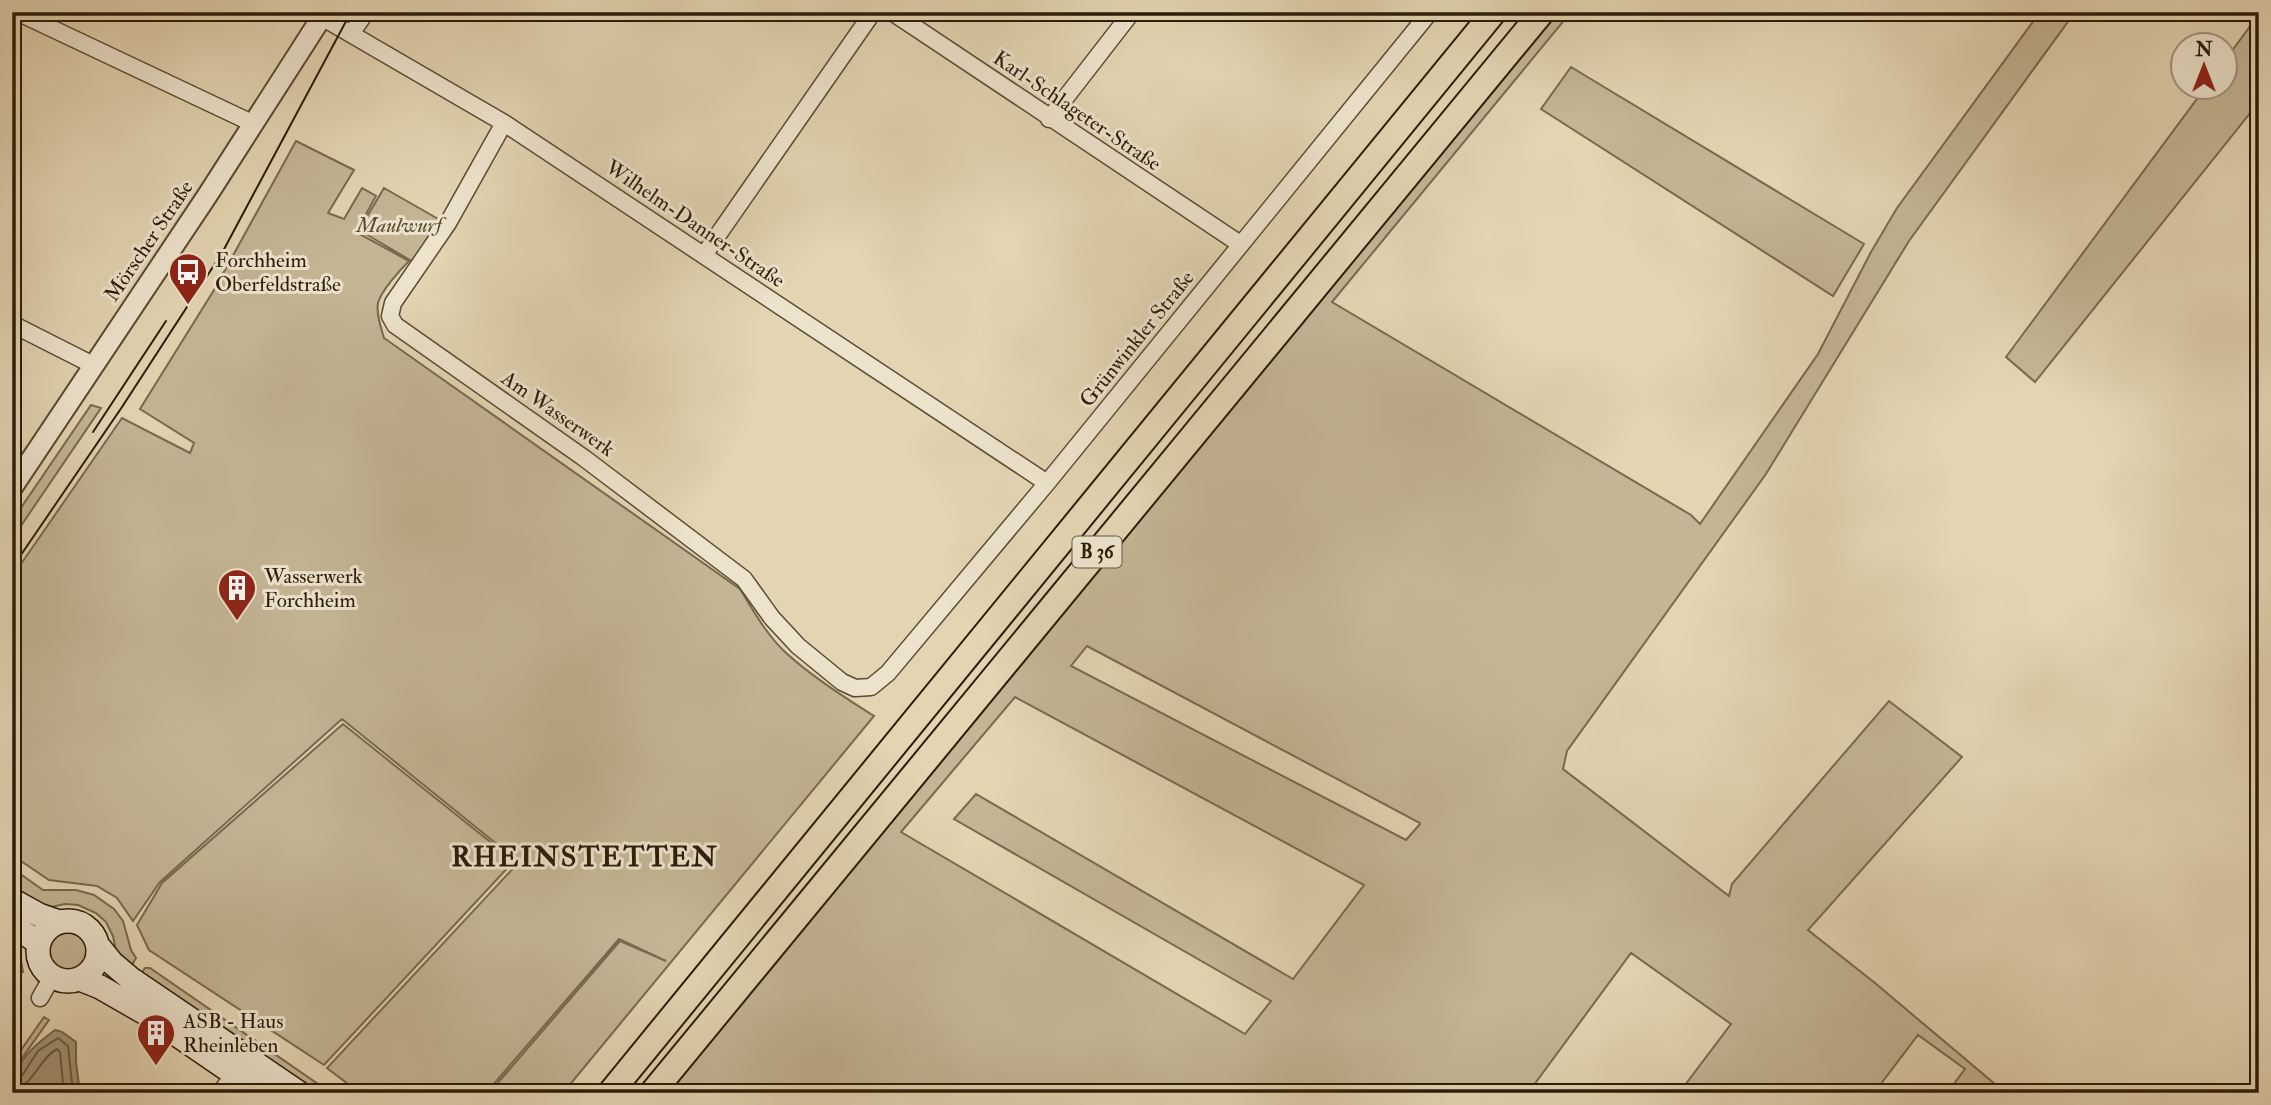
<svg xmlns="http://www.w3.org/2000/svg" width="2271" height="1105" viewBox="0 0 2271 1105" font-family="'IM FELL Double Pica',serif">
	<rect width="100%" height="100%" fill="#e3d4b2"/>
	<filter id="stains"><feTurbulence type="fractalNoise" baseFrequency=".00286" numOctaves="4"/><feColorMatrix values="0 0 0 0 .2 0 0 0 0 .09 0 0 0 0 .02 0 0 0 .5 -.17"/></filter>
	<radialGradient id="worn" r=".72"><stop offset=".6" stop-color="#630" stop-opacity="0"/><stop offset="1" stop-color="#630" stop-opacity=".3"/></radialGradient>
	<!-- green -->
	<path fill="#c4b595" stroke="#78694e" stroke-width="2" fill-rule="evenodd" d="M1555 12H1571L1332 302 1691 515 1700 524 1818 354 1871 252 1897 208 2040 12H2075L1909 241 1766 474 1567 751 1563 769 1729 896 1732 884 1889 701 1962 757 1808 930 1875 983 2002 1090 2000 1093H1947L1965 1069 1918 1035 1874 1093H1679L1731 1024 1631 953 1528 1093H666L1273 352ZM1087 646 1420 823V824L1406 840 1071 666ZM1015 697 1364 885 1293 979 976 794 954 819 1271 1001 1245 1034 901 832Z
		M2259 14V102L2035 382 2006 357 2205 88H2226V59Z
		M1571 67 1864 244 1833 296 1541 109Z
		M296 141 354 170 328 213 344 219 362 188 376 196 356 232 409 261C400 270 381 291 378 303 376 315 381 327 384 338L740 589C753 610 766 634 785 652 811 676 844 697 874 716L563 1093H489L620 941 666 961 619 939 486 1093H360L327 1068 519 862 342 719 160 882 133 921 117 898 97 886 49 880 12 855V577L122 418 190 453 194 443 140 409 214 290Z
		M384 188 440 220 415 263 359 230Z
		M91 405 101 408 12 539V521Z
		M343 724 514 861 324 1065 149 950 137 925 162 883Z
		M12 868 43 890H76L94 895 114 909 123 921 131 950 136 958 128 971 116 951 113 936 106 922 96 913 78 905 65 904 51 907 12 895Z
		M48 952a21 21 0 1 1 42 0a21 21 0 1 1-42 0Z
		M12 941 18 944 23 972 12 975Z
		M145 968H150L331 1093H309L138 978Z
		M44 1017 49 1020 12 1072V1063Z"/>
	<!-- water -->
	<path fill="#a49678" stroke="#74664b" stroke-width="2" d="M55 1030 62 1032 76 1042V1062L80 1093H12C12 1064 33 1046 55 1030Z"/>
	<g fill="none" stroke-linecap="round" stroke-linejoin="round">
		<!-- shore -->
		<path stroke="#685a40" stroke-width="2" d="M12 1080 21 1077 38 1051 58 1038 68 1046 73 1093
			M12 1089C34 1087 38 1059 57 1049L60 1052 64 1093"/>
		<defs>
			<path id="minor" d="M17 12 254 124
				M313 12 504 123 1047 483
				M892 12 1240 244
				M351 34 366 12
				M1049 119 1132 12
				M504 123 448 223 393 303 390 316 395 325 584 458 744 579 772 618 798 646 842 682 855 688 871 687 888 673 1047 483 1430 12
				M704 255 873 12
				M12 324 93 365
				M40 998 52 977
				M220 1093 240 1067"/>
			<path id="tertiary" d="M12 488 207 196 325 12"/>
			<path id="secondary" d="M12 900 39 915 59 922
				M38 951a30 30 0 1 1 60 0a30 30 0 1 1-60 0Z
				M12 925 39 943
				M99 947 112 963 131 979 299 1093
				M80 979 100 987 147 1014 262 1093"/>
			<path id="primary" d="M610 1093 1494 12
				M652 1093 1542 12"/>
		</defs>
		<!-- minor casing -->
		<use href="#minor" stroke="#594b32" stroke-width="19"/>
		<!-- tertiary casing -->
		<use href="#tertiary" stroke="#594b32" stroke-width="23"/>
		<!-- secondary casing -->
		<use href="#secondary" stroke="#2b1d08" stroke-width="26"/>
		<!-- primary casing -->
		<use href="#primary" stroke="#2b1d08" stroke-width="28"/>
		<!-- minor -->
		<use href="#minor" stroke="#ede3cd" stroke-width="16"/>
		<!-- tertiary -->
		<use href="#tertiary" stroke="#ede3cd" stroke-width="19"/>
		<!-- secondary -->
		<use href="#secondary" stroke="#ede3cd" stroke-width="23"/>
		<!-- primary -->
		<use href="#primary" stroke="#e3d4b2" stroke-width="24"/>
		<!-- tram -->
		<path stroke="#2b1d08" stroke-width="2" d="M93 432 166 321
			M12 568 122 407 222 253 351 12"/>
	</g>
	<!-- icons -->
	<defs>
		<symbol id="bus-pin" viewBox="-11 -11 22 30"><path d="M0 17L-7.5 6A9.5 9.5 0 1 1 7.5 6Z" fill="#8f2418" stroke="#ede3cd"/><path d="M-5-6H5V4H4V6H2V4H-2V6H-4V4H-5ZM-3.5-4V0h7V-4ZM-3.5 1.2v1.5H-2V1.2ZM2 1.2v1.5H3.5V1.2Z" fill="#fff"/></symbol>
		<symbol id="building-pin" viewBox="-11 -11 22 30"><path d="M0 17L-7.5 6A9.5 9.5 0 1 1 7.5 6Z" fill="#8f2418" stroke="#ede3cd"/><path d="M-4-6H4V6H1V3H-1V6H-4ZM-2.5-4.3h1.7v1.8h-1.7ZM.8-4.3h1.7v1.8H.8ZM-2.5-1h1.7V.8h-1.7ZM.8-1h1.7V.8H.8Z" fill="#fff"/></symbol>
	</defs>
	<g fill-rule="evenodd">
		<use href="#bus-pin" x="166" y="250" width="44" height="60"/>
		<use href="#building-pin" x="215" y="566" width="44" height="60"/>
		<use href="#building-pin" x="134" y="1011" width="44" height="60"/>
	</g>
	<g text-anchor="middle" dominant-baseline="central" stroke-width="6" stroke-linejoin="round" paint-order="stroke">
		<!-- shield labels -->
		<rect fill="#ede3cd" stroke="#655843" stroke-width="2" x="1072.5" y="536.5" width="49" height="31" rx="5"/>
		<g font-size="19" font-weight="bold" fill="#2b1d08">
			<text x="1097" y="552">B 36</text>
		</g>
		<!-- street labels -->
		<g font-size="21" fill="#2b1d08" stroke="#ede3cd">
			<text transform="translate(1077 111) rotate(34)">Karl-Schlageter-Straße</text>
			<text transform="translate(695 224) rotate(34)">Wilhelm-Danner-Straße</text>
			<text transform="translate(149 241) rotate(-56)">Mörscher Straße</text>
			<text transform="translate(1137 339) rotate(-51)">Grünwinkler Straße</text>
			<text transform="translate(558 414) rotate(35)">Am Wasserwerk</text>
		</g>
		<!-- park labels -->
		<g font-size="21" font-style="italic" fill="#594b32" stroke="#ede3cd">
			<text x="399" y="225">Maulwurf</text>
		</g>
		<!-- poi labels -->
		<g font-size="21" fill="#2b1d08" stroke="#ede3cd" text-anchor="start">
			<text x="215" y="260">Forchheim<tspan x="215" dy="24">Oberfeldstraße</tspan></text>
			<text x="264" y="576">Wasserwerk<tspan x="264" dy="24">Forchheim</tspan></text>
			<text x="183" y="1021">ASB - Haus<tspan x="183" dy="24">Rheinleben</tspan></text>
		</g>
		<!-- district labels -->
		<g font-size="28" font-weight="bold" letter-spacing="2" fill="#2b1d08" stroke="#ede3cd">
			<text x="585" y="857">RHEINSTETTEN</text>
		</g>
	</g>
	<!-- margin -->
	<rect width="2271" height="1105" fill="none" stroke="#e3d4b2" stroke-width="42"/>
	<rect x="14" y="14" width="2243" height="1077" fill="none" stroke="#2b1d08" stroke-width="3.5"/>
	<rect x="21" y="21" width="2229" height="1063" fill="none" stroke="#2b1d08" stroke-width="2"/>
	<!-- north arrow -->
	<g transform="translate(2204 66)"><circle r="33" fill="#ede3cd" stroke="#9f947e" stroke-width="2"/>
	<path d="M0-5L12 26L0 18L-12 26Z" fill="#8f2418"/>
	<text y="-10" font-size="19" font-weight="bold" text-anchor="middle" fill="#2b1d08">N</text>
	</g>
	<rect width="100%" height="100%" filter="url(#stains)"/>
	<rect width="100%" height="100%" fill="url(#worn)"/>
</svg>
